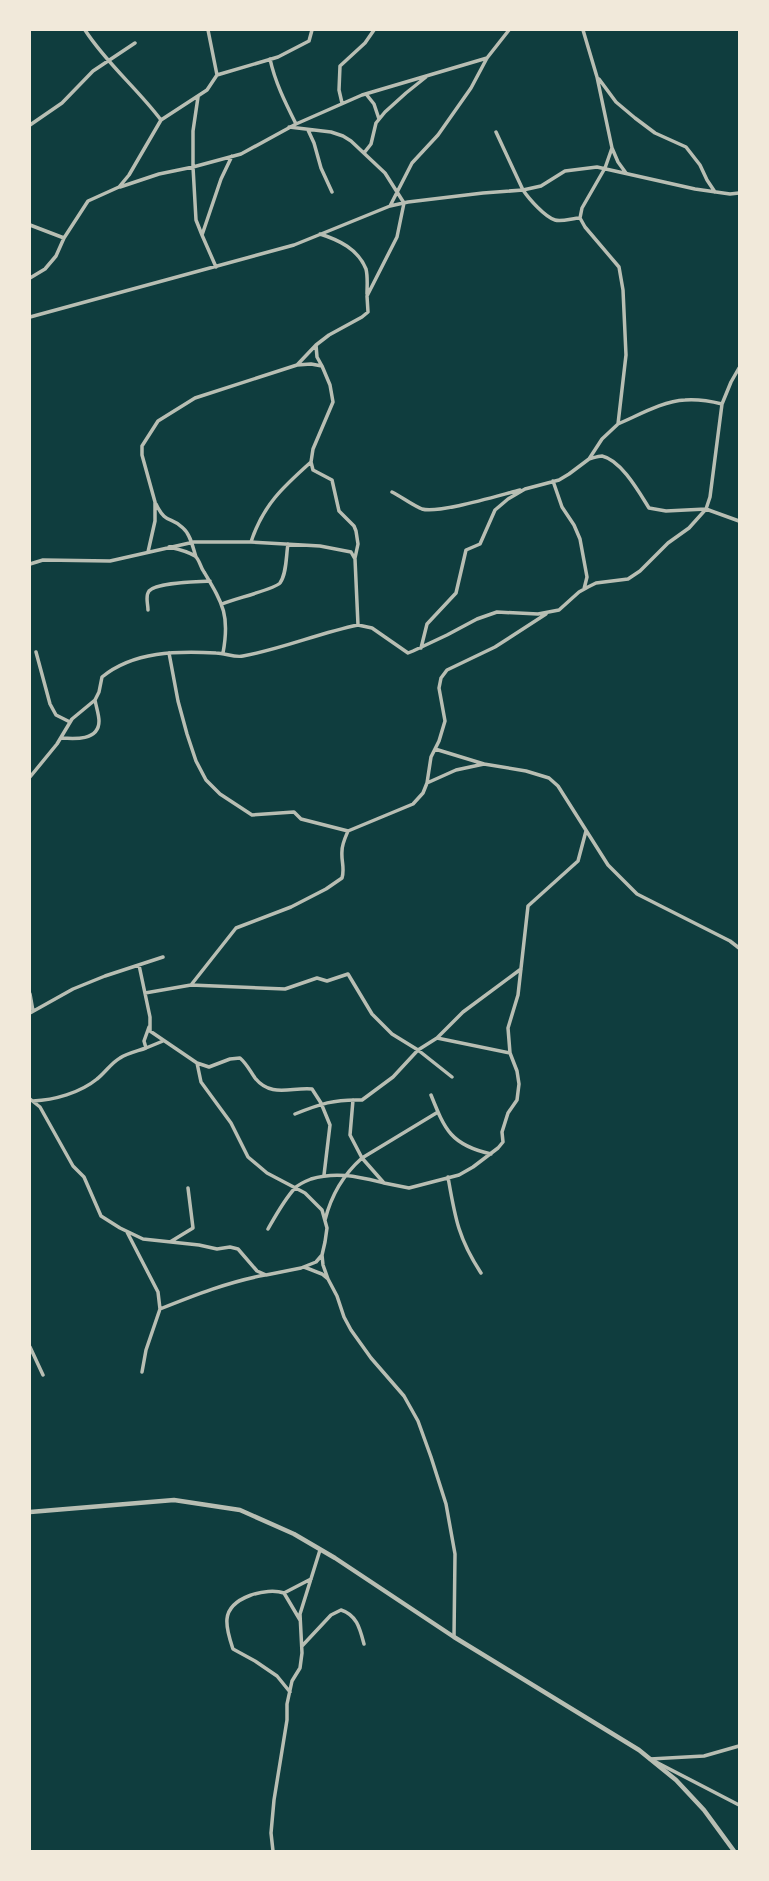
<svg xmlns="http://www.w3.org/2000/svg" width="769" height="1881" viewBox="0 0 769 1881" font-family="Signika,sans-serif">
	<rect width="100%" height="100%" fill="#0f3d3e"/>
	<g fill="none" stroke-linecap="round" stroke-linejoin="round">
		<!-- minor -->
		<path stroke="#b8beb3" stroke-width="3.5" d="M85 30C106 63 137 88 161 120
			M270 59C275 82 285 102 296 124
			M217 75 278 57 309 41 312 30
			M599 79 616 102 635 118 655 133 686 147 700 165 707 180 715 192
			M366 94 374 104 379 119
			M198 97 193 131V167L241 154 296 124 362 95 487 58
			M342 103 339 90 340 66 365 43 374 30
			M30 125 62 103 93 71 135 43
			M308 130 314 143 321 168 332 192
			M496 132 523 190C529 199 545 217 555 220 562 222 573 218 580 218
			M612 148 618 162 626 173
			M364 153 371 144 376 123 385 112 406 93 426 77
			M120 187 159 174 193 167 196 220 202 235
			M390 206 412 163 438 135 471 88 487 58 509 30
			M30 225 64 238
			M320 234C339 240 358 249 366 269 368 277 367 286 367 294
			M216 267 202 235 221 179 232 156
			M30 278 45 269 56 256 64 238 88 201 119 187 129 175 161 120 207 90 217 75 208 30
			M30 317 294 245 390 206 408 202 483 193 523 190 541 186 565 171 597 167 695 189 730 194 739 193
			M316 345 317 357 322 366
			M297 365 311 364 322 366 330 385 333 402 313 449 311 462 313 470 332 480 339 511 354 526 356 531 358 544 355 558
			M722 404 731 382 739 368
			M618 424C639 415 663 401 685 400 698 399 710 401 722 404L710 497 706 509 739 521
			M553 481 562 507 574 525 580 539 587 577 584 589
			M392 492C402 497 412 505 422 509 438 514 500 495 520 490
			M156 504C166 525 171 516 183 528 191 535 193 548 196 557
			M251 542 320 546 351 552 355 559 358 625 372 628 408 653 413 651 447 635 477 619 497 612 538 614 559 610 579 592 588 587 596 583 628 579 640 571 668 543 689 528 706 509 666 511 649 508C639 492 621 460 602 456 598 456 593 458 589 459
			M169 547C178 549 187 551 195 556 200 560 200 567 204 572 223 604 230 615 223 653
			M148 552 155 521V502L142 455V446L158 421 195 398 297 365 316 345 329 335 362 317 368 312 367 296 397 237 404 203 385 173 351 141 343 136 331 132 289 127
			M30 564 43 560 110 561 194 542H251C263 505 283 487 311 462
			M222 604C234 599 275 589 280 583 287 573 286 555 288 544
			M148 610C148 604 145 596 149 591 157 582 197 582 210 581
			M421 648 427 624 456 593 466 550 480 544 495 510 508 499 525 489 559 480 569 474 589 459 602 439 618 424 626 355 623 290 619 267 585 227 580 218 582 208 605 168 612 148 597 77 583 30
			M36 652 50 704 56 715 70 722
			M169 653 178 701 187 734 196 761 206 780 220 794 252 815 294 812 301 819 348 831 413 804 423 793 427 783 431 757 439 741 445 721 439 688 441 678 447 670 495 647 546 614
			M61 738C74 739 99 741 99 721 99 715 96 706 95 700
			M484 764 526 771 549 778 558 786 608 865 637 894 730 941 739 948
			M30 777 57 744 72 719 95 700 99 692 102 677C134 651 177 651 216 653 225 653 235 658 243 656 282 649 319 633 358 625
			M427 783 456 770 484 764 435 749
			M191 985 285 989 317 978 327 981 348 974 372 1014 392 1034 418 1050 437 1038 510 1053
			M145 993 191 985 236 928 291 907 326 889 342 878C345 868 341 861 342 851 342 844 345 838 348 831
			M30 994 33 1011
			M30 1013 73 989 105 976 163 957
			M149 1027 144 1041 146 1048 163 1041
			M437 1038 463 1012 521 969
			M197 1063 209 1067 230 1059 240 1058C247 1064 250 1071 255 1078 271 1098 291 1087 312 1089L321 1103 330 1125 324 1175
			M431 1095C445 1130 451 1145 491 1154
			M30 1099 40 1107 73 1166 84 1177 101 1216 120 1228 143 1239 199 1245 217 1249 230 1247 238 1249 257 1271 266 1275 301 1268 316 1262 322 1255 325 1242 327 1228 322 1210 305 1193 267 1173 248 1157 231 1123 201 1082 197 1063 150 1031V1017L139 965
			M33 1101C54 1100 80 1093 97 1079 105 1073 111 1063 120 1058 127 1053 138 1051 146 1048
			M295 1114C320 1104 334 1099 362 1100L393 1077 418 1050 452 1077
			M448 1177C455 1217 458 1238 481 1273
			M384 1183 409 1188 459 1175 473 1167 498 1148 503 1142 502 1132 508 1113 517 1100 519 1084 517 1071 510 1053 508 1028 518 995 528 906 578 861 586 831
			M325 1220C331 1196 344 1174 362 1158L350 1135 353 1100
			M268 1229C276 1215 284 1200 295 1188 299 1184 306 1181 311 1179 337 1171 359 1177 384 1183L362 1158 438 1112
			M127 1232 158 1292 160 1309 146 1350 142 1372
			M170 1242 193 1228 188 1188
			M304 1267 322 1274 328 1279 323 1265 322 1255
			M328 1279 337 1296 344 1317 351 1330 371 1358 404 1396 418 1421 431 1457 446 1504 455 1554 454 1637
			M160 1309C195 1295 228 1282 265 1275
			M30 1347 43 1375
			M284 1593 300 1620
			M302 1646 331 1615 341 1610C357 1615 360 1629 364 1644
			M290 1692 277 1676 255 1661 233 1649C230 1640 226 1629 227 1619 229 1597 267 1587 284 1593L311 1579
			M650 1759 704 1756 739 1746
			M656 1762 739 1805
			M273 1851 271 1833 274 1800 287 1720V1704L292 1681 300 1668 302 1653 300 1614 320 1550"/>
		<!-- tertiary -->
		<path stroke="#b8beb3" stroke-width="4.5" d="M30 1512 174 1500 240 1510 294 1534 335 1558 454 1637 639 1750 676 1780 704 1810 734 1851"/>
	</g>
	<!-- border -->
	<rect width="769" height="1881" fill="none" stroke="#f1e9da" stroke-width="62"/>
</svg>
